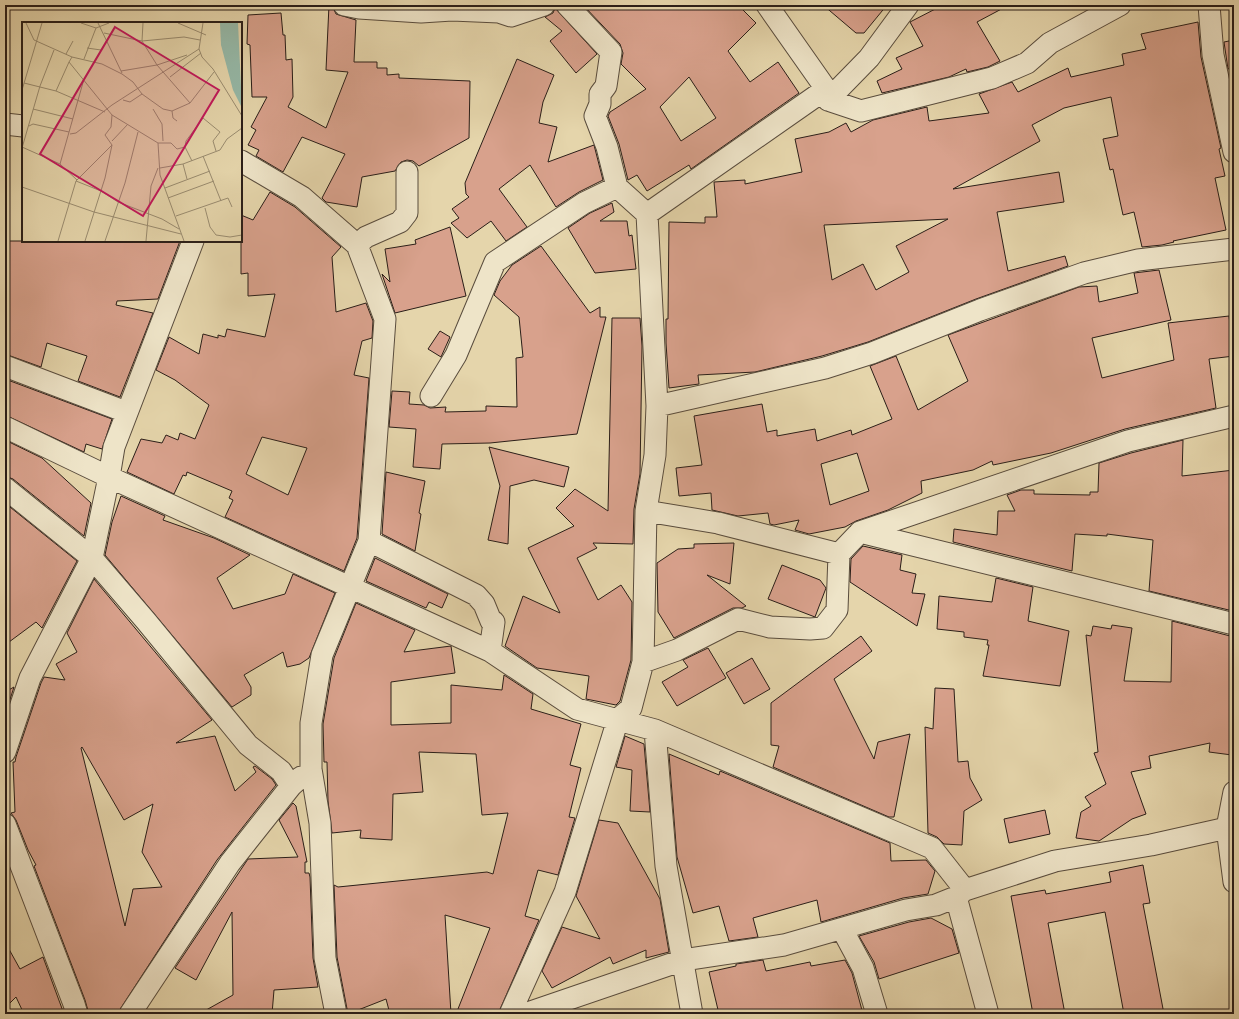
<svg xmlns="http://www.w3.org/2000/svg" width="1239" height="1019" viewBox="0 0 1239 1019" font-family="Vollkorn,serif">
	<rect width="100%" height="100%" fill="#e5d5ab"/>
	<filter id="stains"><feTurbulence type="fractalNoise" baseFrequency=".005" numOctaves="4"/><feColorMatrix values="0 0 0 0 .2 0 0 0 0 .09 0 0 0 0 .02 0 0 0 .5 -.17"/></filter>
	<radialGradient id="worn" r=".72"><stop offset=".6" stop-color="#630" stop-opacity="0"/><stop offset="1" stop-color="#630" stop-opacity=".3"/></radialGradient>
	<!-- building -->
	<path fill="#d8a18c" stroke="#2a1e18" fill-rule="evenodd" d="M329 5H332L336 14 356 20 354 62H377V68H387V75L399 74V78L470 81 469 138 419 166 413 161 407 160 401 162 395 171 362 177 357 207 326 202 322 198 345 154 302 137 283 172 256 156 259 150 248 145 256 130 251 127 267 97H252L250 45 247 44 248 15 281 13 283 35H285L286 60 292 59 293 97 288 107 326 128 348 72 326 70Z
		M583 5H738L756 23 728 51 750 82 778 62 799 93 691 169 689 165 647 191 637 175 628 180 619 144 608 116 610 112 646 89 621 64 623 53 620 44ZM689 77 716 118 681 141 660 107Z
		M823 5H887L864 33H856Z
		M943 5H1009L977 22 1000 61 988 67 967 72 966 69 949 77 882 93 877 81 902 69 896 58 923 46 910 22Z
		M555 8 597 54 576 73 550 41 562 31 545 17 553 13Z
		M1198 22 1201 57 1221 148 1219 149 1225 176 1215 178 1226 230 1173 241 1174 242 1162 245 1142 247 1134 212 1123 215 1113 169 1110 170 1103 139 1118 136 1111 97 1064 108 1032 125 1040 141 953 189 1059 172 1064 202 997 212 1008 271 1065 256 1068 266 976 299 868 342 822 356 755 372 698 375 699 384 669 388 666 343V319H668L669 222 705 223V217H717L714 182 745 180V184L802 172 795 139 829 132 846 123 851 132 873 120 927 107 929 121 989 113 979 94 1012 82 1018 92 1068 68 1071 77 1124 65 1122 54 1146 49 1141 34ZM948 219 896 246 909 272 876 290 863 264 832 280 824 225Z
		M1234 40V67L1228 69 1224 42Z
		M517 59 554 75 543 102 539 123 557 127 548 162 594 145 603 180 579 192 556 207 530 165 499 189 527 227 506 241 491 221 467 238 451 223 459 218 452 209 469 197 466 194 465 183Z
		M270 192 295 207 341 247 332 257 336 312 366 303 373 321 372 338 362 341 354 375 369 378 357 538 344 571 225 517 233 500 229 498 232 491 187 472 186 476 183 475 174 494 127 472 141 439 162 443 166 435 178 440 180 433 195 439 209 405 175 380 156 370 169 337 199 354 203 334 218 338V335L225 337 227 329 265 337 275 294 248 296V273L241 274V215L253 220ZM262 437 307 448 288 495 246 474Z
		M612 203 614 212 600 221H627L629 236 632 235 636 269 595 273 568 228 590 213Z
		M450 227 466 296 395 313 382 274 390 282 385 249 416 244 415 240Z
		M5 241H180L158 299 117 301 116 305 153 313 120 397 78 381 87 356 47 343 41 367 5 354Z
		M541 246 590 313 600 307V317H606L577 434 490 443 442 444 440 469 413 467 416 429 389 427 392 391 410 392 409 404 424 405 430 408 446 407 445 412 486 411V406L517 407 516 358 523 357 519 317 494 295 500 281 512 265Z
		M1159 270 1171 320 1092 338 1102 378 1174 360 1168 323 1229 316 1234 356 1209 359 1216 408 1125 429 1051 453 993 465 992 461 973 470 921 481 922 493 888 510 856 521 845 527 809 534 795 530 799 520 774 525 770 524 768 513 738 516 712 510 711 493 679 496 676 468 702 465 694 416 762 404 767 432 777 430V436L815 429 817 441 851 430 852 435 892 419 870 366 896 356 918 410 968 381 948 335 1079 287 1097 286 1099 302 1138 293 1134 273ZM857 453 869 491 830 505 821 464Z
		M612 318H640L642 346 640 474 634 509 633 544 593 543 597 548 577 558 598 600 621 585 632 602 631 660 620 701 616 705 586 699 589 676 537 668 505 646 523 596 560 613 528 548 574 526 556 508 575 489 608 511Z
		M440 331 450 337 441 357 428 349Z
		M5 379 112 419 102 449 86 444 84 452 5 415Z
		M5 440 42 458 91 503 84 536 13 479 5 476Z
		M1183 440 1182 476 1234 470 1233 611 1149 591 1153 540 1107 534V536L1075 534 1072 571 953 542 954 529 997 535 998 511H1015L1007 495 1021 490H1034V494L1090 495V492H1098L1099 463 1131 453Z
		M489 447 569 467 564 487 534 480 510 486 508 544 488 540 500 486Z
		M386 472 425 481 419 513 421 514 415 551 382 534Z
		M121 496 165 516 163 520 214 538 250 555 217 578 233 609 285 594 293 574 335 593 309 658 300 664 287 667 283 652 244 675 251 687V695L232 707 105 555 112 522Z
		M5 503 77 561 43 626 42 628 36 622 5 645Z
		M734 543 730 584 707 575 746 606 742 608H733L674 638 658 612 657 563 678 549 694 548V544Z
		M863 546 902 555 900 570 916 574 912 593 925 594 917 626 850 582 851 559Z
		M375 558 448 594 442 608 429 602 426 608 366 581Z
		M782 565 820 580 826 588 815 617 768 599Z
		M996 578 1033 587 1028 621 1069 631 1060 686 983 676 989 645H987L988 640 964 637V632L937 629 939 596 992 602Z
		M94 579 212 720 176 743 215 736 235 791 256 772 253 767 255 766 272 779 276 785 217 860 117 1014H89L85 1000 34 866 36 865 28 850 16 820 11 813 15 812 13 762H15L16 757 41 683 44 677 65 680 56 664 77 652 67 633ZM82 747 124 820 153 804 142 852 162 887 133 889 125 926 81 748Z
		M356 603 415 630 404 652 451 646 455 673 391 682V725L451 723V685L502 690 504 675 533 694 531 709 581 724 570 765 581 768 569 817 575 818 558 875 538 870 525 916 539 920 498 1014H456L490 928 445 915 451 1014H390L386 999 348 1014 337 957 334 885 338 887 487 872 493 874 508 813 482 815 476 754 419 752 423 792 393 794 392 840 360 838 361 830 332 833 328 801 327 762H324L323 724 334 658Z
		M1172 621 1234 637V738L1232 755 1209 752 1210 743 1149 756 1151 768 1131 772 1146 814 1132 819 1099 841 1076 838 1081 812 1091 806 1085 797 1106 784 1094 753 1098 752 1086 635 1091 636 1093 626 1111 629 1112 625 1132 628 1124 681 1171 682Z
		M861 636 872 651 834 679 874 759 878 742 910 734 894 817H889L773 767 779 746 771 745V703Z
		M708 648 726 678 677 706 662 682 688 667 683 660Z
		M752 658 770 689 744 704 726 673Z
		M14 687 5 715V692Z
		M935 688 954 689 958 762 968 761 970 778 982 800 964 811 962 845 944 844 937 837 928 833 925 727 933 729Z
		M625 736 644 744 650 812 630 811 632 770 616 767Z
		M669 754 719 775 720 771 890 843 891 861 926 860 935 871 928 894 903 898 821 922 817 900 753 918 758 937 729 941 719 906 693 913 677 857Z
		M293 803 296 806 307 862H305V873H309L310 877 313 958 318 987 274 990 272 1014H199L233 995 232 912 196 980 175 968 248 859 298 857 279 820Z
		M1045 810 1050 834 1009 843 1004 819Z
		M599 820 618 823 660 899 669 952 646 958V950L613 964 610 957 552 988 542 971 562 927 600 939 576 896Z
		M1143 865 1150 903 1143 904 1164 1014H1124L1105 912 1048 923 1065 1014H1033L1011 896 1045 890 1046 894 1111 882 1109 872Z
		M931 918 952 929 959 953 879 979 874 962 859 936 909 922Z
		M5 942 20 969 43 957 64 1014H24L16 997 5 1008Z
		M763 960 766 971 810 962 811 966 845 960 852 973 863 1014H719L709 972 736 966V964Z"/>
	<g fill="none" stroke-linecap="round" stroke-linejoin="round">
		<defs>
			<path id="minor" d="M344 5 359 8 421 12 452 10 499 12 511 16 544 5
				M767 5 826 89 828 100 869 58 908 5
				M1209 5 1213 55 1234 152
				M828 100 861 111 992 78 1027 63 1050 43 1120 5
				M5 124 23 126
				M241 161 302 197 357 245 385 319 369 541 322 655 311 723V769L320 823 325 958 336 1014
				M647 214 826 89
				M357 245 366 237 400 222 407 213V172
				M5 366 126 412
				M431 396 456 355 495 262 584 203 617 187
				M657 406 825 368 872 353 980 310 1084 273 1138 260 1234 249
				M5 427 109 477 490 651 577 709 655 730 932 848 965 890
				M5 488 92 558 146 621 248 745 281 771 291 786
				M646 511 718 523 839 554
				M860 532 1234 624
				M369 541 476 595 484 604 491 621 494 622 490 651
				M643 662 677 650 738 619 770 627 810 629 823 628 837 610 839 554 860 532 1128 441 1234 416
				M655 730 666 866 692 1014
				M5 752 30 678 92 558 109 477 114 447 193 241
				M1234 792 1227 828 1234 882
				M5 824 74 1004 77 1014
				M956 897 988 1014
				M842 929 863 968 877 1014
				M130 1014 230 863 291 786 301 777
				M510 1014 565 892 618 719 631 708 643 662 646 511 655 455 657 406 647 214 617 187 607 147 595 116 600 104V94L606 86 611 52 567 5
				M525 1014 683 960 784 945 906 910 936 905 956 897 965 890 1055 861 1151 845 1227 828"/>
		</defs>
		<!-- minor casing -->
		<use href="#minor" stroke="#594c3d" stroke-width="23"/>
		<!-- minor -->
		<use href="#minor" stroke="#eee4c8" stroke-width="21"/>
	</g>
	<!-- overview -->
	<g transform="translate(22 22)">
		<rect width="220" height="220" fill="#e5d5ab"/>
		<path d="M198 1H216L220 86 211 68 199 23Z" fill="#96b9a8"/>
		<path fill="none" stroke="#9a8c70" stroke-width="1" d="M4 1 12 18 50 35 80 42 100 52 111 60 120 72 141 87 150 89 168 81 192 50M59 1 74 6 87 1M76 1 100 51M156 1 184 13M181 1 177 27 180 35 191 47 220 94M82 11 120 19 121 1M65 26 79 28M44 32 51 19M50 35 47 40 90 93 136 121H149L155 127 163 125M62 37 74 6M99 49 135 43 165 33M148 55 179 31M2 61 34 69 83 90M0 68 20 1M34 69 47 40M101 78 108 80 120 72M168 81 135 43 120 19 162 15 178 18M11 87 51 97M131 87 140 102 141 119M150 89 151 96 155 99M7 104 11 102 47 110M48 112 54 111 90 83 177 27M90 119 106 102M136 121 138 153 162 219M0 125 38 142 55 158M0 126 18 64 32 28M181 134 199 179M170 139 163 125 164 119 181 96 198 110 191 119 194 129M38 142 62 57M161 142 165 157M138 146 161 142 198 128 205 117 220 106M54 159 79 169 96 180 140 197 157 207M0 165 72 190 159 212M143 166 188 149M146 176 192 159M183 186 188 205 194 213 208 215 220 213M154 194 206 176 210 185M36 219 54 159 90 123M63 219 83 156 90 123 83 113 89 105 90 93M83 219 103 161 116 110M124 219 129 164 136 146"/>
		<path fill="#c2185b" fill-opacity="0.15" stroke="#c2185b" stroke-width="2" d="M93 5 197 68 121 194 18 132Z"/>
		<rect width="220" height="220" fill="none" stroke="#2a1e18" stroke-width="2"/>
	</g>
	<!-- margin -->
	<rect width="1239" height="1019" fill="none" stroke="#e5d5ab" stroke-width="20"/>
	<rect x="6" y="6" width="1227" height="1007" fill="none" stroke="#2a1e18" stroke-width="2"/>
	<rect x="10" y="10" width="1219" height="999" fill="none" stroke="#2a1e18"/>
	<rect width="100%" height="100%" filter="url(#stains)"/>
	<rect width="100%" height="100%" fill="url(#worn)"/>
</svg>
